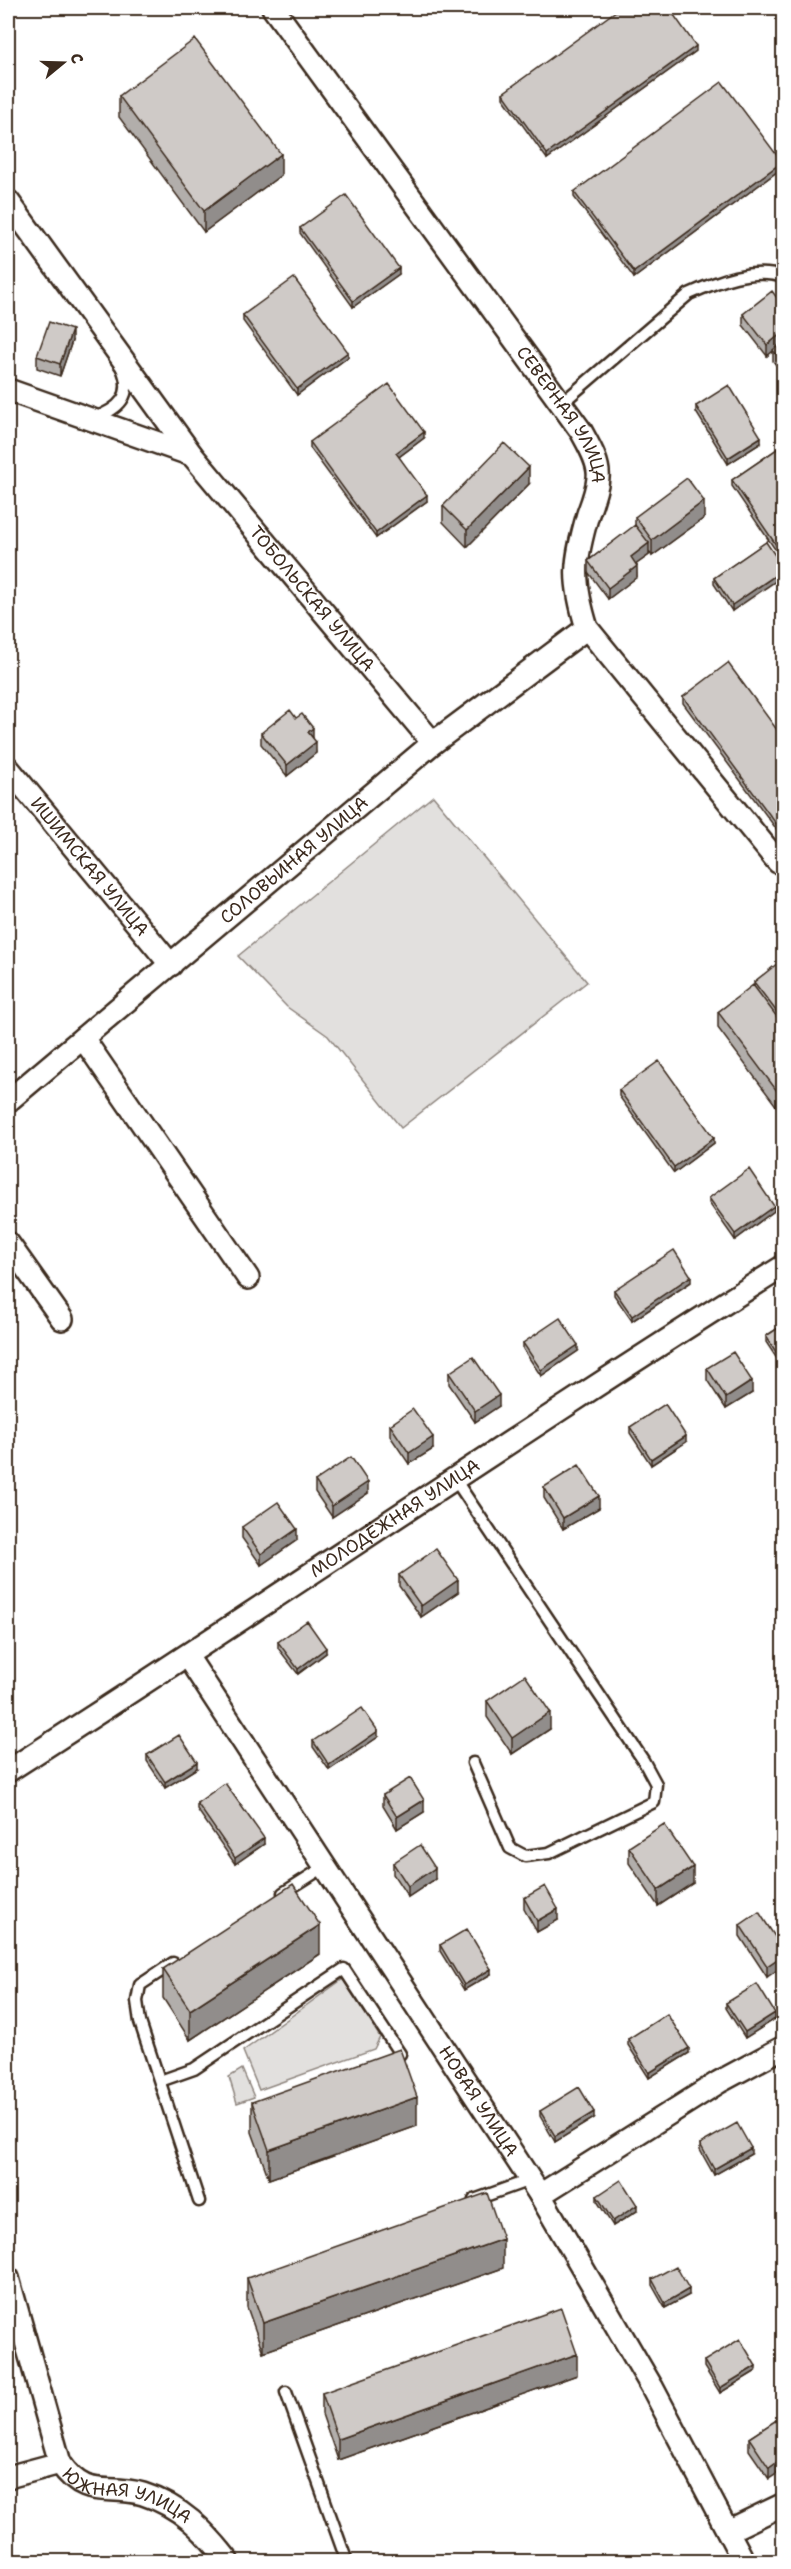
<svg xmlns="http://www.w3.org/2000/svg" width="791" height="2569" viewBox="0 0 791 2569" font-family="'Shantell Sans',sans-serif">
	<rect width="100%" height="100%" fill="#fff"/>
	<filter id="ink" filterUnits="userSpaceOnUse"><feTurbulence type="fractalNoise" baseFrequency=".0167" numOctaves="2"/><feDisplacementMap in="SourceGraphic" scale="12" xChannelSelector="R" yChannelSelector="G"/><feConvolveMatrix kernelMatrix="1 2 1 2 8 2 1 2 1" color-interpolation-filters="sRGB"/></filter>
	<g filter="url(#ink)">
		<!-- green -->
		<path fill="#e2e0de" stroke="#8e857e" stroke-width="1.5" d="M433 796 587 982 401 1128 328 1036 287 1007 238 956Z
			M343 1979 380 2037 374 2049 259 2090 243 2051Z
			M242 2069 254 2097 237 2103 229 2077Z"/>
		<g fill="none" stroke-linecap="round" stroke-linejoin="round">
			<defs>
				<path id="lane" d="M562 403 689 294C718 281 752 267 784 277
					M94 418C119 409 134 396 122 368
					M454 1478 643 1760 656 1784 654 1802 549 1853 525 1856 510 1848 473 1763
					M283 1893 324 1867
					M173 1963 140 1985 137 2001 140 2022 199 2201
					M160 2081 194 2069 344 1969 400 2054
					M474 2200 530 2180
					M286 2392 347 2562"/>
				<g id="street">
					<path id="s1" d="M273 8 581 431C588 444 600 463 598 478 597 490 592 503 588 514 574 563 572 579 587 628L778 862 784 864"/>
					<path id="s2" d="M8 201 192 455 433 743"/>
					<path d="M8 390 192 455"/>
					<path id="s3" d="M8 768 171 965"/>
					<path d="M83 1038 248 1278"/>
					<path id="s4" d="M8 1101 433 743 587 628"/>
					<path d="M8 1243 62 1319"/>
					<path id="s5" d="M187 1656 540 2195 652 2387 744 2562"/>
					<path id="s6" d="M8 1771C268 1605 522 1430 784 1266"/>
					<path d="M540 2195 719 2082 784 2047"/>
					<path id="s7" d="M8 2278 60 2463C87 2502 106 2483 143 2494 181 2506 205 2531 229 2562"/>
					<path d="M8 2477 60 2463"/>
					<path d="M728 2531 784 2504"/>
				</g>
			</defs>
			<!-- lane casing -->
			<use href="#lane" stroke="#3b2a1e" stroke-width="15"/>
			<!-- street casing -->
			<use href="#street" stroke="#3b2a1e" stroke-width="26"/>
			<!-- lane -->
			<use href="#lane" stroke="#fff" stroke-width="10"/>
			<!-- street -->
			<use href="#street" stroke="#fff" stroke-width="21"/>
		</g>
		<!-- wall -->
		<path fill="#b2aeab" stroke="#3b2a1e" stroke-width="1.5" d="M696 51 547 159 503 98V93Z
			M119 96 281 175 204 232 119 117Z
			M782 168 634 278 574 197V192Z
			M300 228 399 274 353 307 300 233Z
			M783 306V374L773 361V351L767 356 743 325V314Z
			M243 315 348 357 297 395 243 321Z
			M72 341 60 376 37 368V356Z
			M696 406 761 443 728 464 696 412Z
			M424 438 399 457 427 501 376 538 310 448V442Z
			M783 445V561L732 486V480Z
			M529 484 467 547 443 522V506Z
			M635 517 704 518 652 556 649 552V555L636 564 637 577 608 599 588 572V561L635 526Z
			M766 542 732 611 714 584V578Z
			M683 697 783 738V838L683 703Z
			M261 733 313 738 316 753 287 776 261 744Z
			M783 970V1115L718 1028V1012L754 986V982Z
			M619 1090 714 1143 674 1173 619 1096Z
			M709 1198 774 1211 735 1240 709 1203Z
			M691 1282 632 1321 614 1295V1290Z
			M783 1325V1368L766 1342V1336Z
			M523 1343 578 1351 541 1376 523 1349Z
			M707 1368 752 1393 726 1409 707 1380Z
			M449 1373 499 1406 475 1422 449 1384Z
			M390 1425 433 1449 409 1464 390 1436Z
			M630 1427 686 1442 651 1465 630 1433Z
			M315 1481 368 1493 332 1517 315 1492Z
			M544 1487 599 1508 563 1529 544 1498Z
			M242 1527 297 1540 261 1565 242 1538Z
			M399 1575 458 1592 421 1617 399 1586Z
			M278 1642 326 1653 298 1674 278 1648Z
			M487 1701 550 1729 512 1754 487 1717Z
			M378 1737 329 1770 313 1747V1741Z
			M147 1755 197 1768 165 1788 147 1761Z
			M383 1795 424 1812 397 1829 383 1806Z
			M197 1803 264 1844 235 1864 197 1809Z
			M629 1847 693 1883 658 1906 629 1863Z
			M393 1863 435 1879 408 1897 393 1874Z
			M524 1898 558 1920 537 1932 524 1909Z
			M740 1925 783 1949 767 1977 740 1936Z
			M440 1945 491 1974 464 1990 440 1951Z
			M320 1954 190 2040 163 1998V1969Z
			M726 2003 775 2019 745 2038 726 2008Z
			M628 2039 689 2053 649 2078 628 2045Z
			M783 2088V2103L782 2100V2089Z
			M252 2102 417 2126 269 2179 252 2132Z
			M540 2111 594 2118 555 2142 540 2116Z
			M700 2144 751 2154 714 2175 700 2150Z
			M597 2196 637 2211 613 2226 597 2201Z
			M503 2268 263 2352 247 2307V2278Z
			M652 2279 689 2295 665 2308 652 2285Z
			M704 2361 756 2371 720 2393 704 2367Z
			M577 2375 338 2460 322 2414V2393Z
			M778 2419 769 2479 749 2450V2438Z"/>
		<!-- shaded-wall -->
		<path fill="#918d8b" stroke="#3b2a1e" stroke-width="1.5" d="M696 46V51L547 159V154Z
			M281 154V175L204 232V211Z
			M782 162V168L634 278V272Z
			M399 268V274L353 307V301Z
			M13 294V305L8 323V312Z
			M72 330V341L60 376V364Z
			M783 332V343L767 356V345Z
			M348 352V357L297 395V389Z
			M424 432V438L396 459V453Z
			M761 437V443L728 464V458Z
			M529 467V484L467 547V530Z
			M427 495V501L376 538V533Z
			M704 501V518L652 556V540Z
			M649 543V555L631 568V557Z
			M637 566V577L608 599V588Z
			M783 570V576L732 611V605Z
			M313 728V739L308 732Z
			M316 742V753L287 776V765Z
			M714 1138V1143L674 1173V1167Z
			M774 1206V1211L735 1240V1234Z
			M691 1276V1282L632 1321V1316Z
			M578 1345V1351L541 1376V1370Z
			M752 1381V1393L726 1409V1398Z
			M499 1395V1406L475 1422V1411Z
			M686 1436V1442L651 1465V1459Z
			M433 1437V1449L409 1464V1453Z
			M368 1482V1493L332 1517V1506Z
			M599 1496V1508L563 1529V1518Z
			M297 1529V1540L261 1565V1554Z
			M458 1580V1592L421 1617V1606Z
			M326 1648V1653L298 1674V1669Z
			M550 1712V1729L512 1754V1738Z
			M378 1731V1737L329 1770V1765Z
			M197 1762V1768L165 1788V1782Z
			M424 1800V1812L397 1829V1817Z
			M264 1838V1844L235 1864V1858Z
			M693 1867V1883L658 1906V1890Z
			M435 1868V1879L408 1897V1886Z
			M558 1909V1920L537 1932V1921Z
			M320 1925V1954L190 2040V2010Z
			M783 1955V1966L767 1977V1966Z
			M491 1969V1974L464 1990V1985Z
			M775 2013V2019L745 2038V2032Z
			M689 2048V2053L649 2078V2073Z
			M417 2097V2126L269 2179V2150Z
			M594 2112V2118L555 2142V2136Z
			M751 2148V2154L714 2175V2169Z
			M637 2205V2211L613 2226V2221Z
			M503 2239V2268L263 2352V2323Z
			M689 2289V2295L665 2308V2303Z
			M577 2354V2375L338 2460V2439Z
			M756 2366V2371L720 2393V2388Z
			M783 2458V2470L769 2479V2468Z"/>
		<!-- building -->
		<path fill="#cfcac7" stroke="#3b2a1e" stroke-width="1.5" d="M620 8H669L696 46 547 154 503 93Z
			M195 39 281 154 204 211 119 96Z
			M722 82 782 162 634 272 574 192Z
			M346 195 399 268 353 301 300 228Z
			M294 278 348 352 297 389 243 315Z
			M772 291 783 306V332L767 345 743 314Z
			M8 292 13 294 8 312Z
			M49 322 72 330 60 364 37 356Z
			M783 342V363L773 350Z
			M389 384 424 432 396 453 427 495 376 533 310 442Z
			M729 385 761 437 728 458 696 406Z
			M504 443 529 467 467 530 443 506Z
			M783 445V555L732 480Z
			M687 478 704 501 652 540 635 517Z
			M635 525 649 543 631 557 637 566 608 588 588 561Z
			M766 542 783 567V570L732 605 714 578Z
			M728 663 783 738V833L683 697Z
			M290 710 296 718 302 714 313 728 308 732 316 742 287 765 261 733Z
			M778 963 783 970V1020L754 982Z
			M753 985 783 1025V1099L718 1012Z
			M659 1061 714 1138 674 1167 619 1090Z
			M749 1169 774 1206 735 1234 709 1198Z
			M674 1250 691 1276 632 1316 614 1290Z
			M560 1318 578 1345 541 1370 523 1343Z
			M783 1325V1363L766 1336Z
			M733 1352 752 1381 726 1398 707 1368Z
			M473 1357 499 1395 475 1411 449 1373Z
			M665 1404 686 1436 651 1459 630 1427Z
			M413 1409 433 1437 409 1453 390 1425Z
			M351 1457 368 1482 332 1506 315 1481Z
			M579 1465 599 1496 563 1518 544 1487Z
			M278 1502 297 1529 261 1554 242 1527Z
			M436 1549 458 1580 421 1606 399 1575Z
			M307 1621 326 1648 298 1669 278 1642Z
			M525 1675 550 1712 512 1738 487 1701Z
			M362 1708 378 1731 329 1765 313 1741Z
			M179 1735 197 1762 165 1782 147 1755Z
			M410 1778 424 1800 397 1817 383 1795Z
			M225 1783 264 1838 235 1858 197 1803Z
			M664 1824 693 1867 658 1890 629 1847Z
			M420 1845 435 1868 408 1886 393 1863Z
			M293 1884 320 1925 190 2010 163 1969Z
			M545 1886 558 1909 537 1921 524 1898Z
			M759 1912 783 1949V1955L767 1966 740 1925Z
			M467 1929 491 1969 464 1985 440 1945Z
			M757 1984 775 2013 745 2032 726 2003Z
			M667 2014 689 2048 649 2073 628 2039Z
			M400 2049 417 2097 269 2150 252 2102Z
			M579 2087 594 2112 555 2136 540 2111Z
			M737 2123 751 2148 714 2169 700 2144Z
			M621 2180 637 2205 613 2221 597 2196Z
			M487 2193 503 2239 263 2323 247 2278Z
			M676 2266 689 2289 665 2303 652 2279Z
			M561 2308 577 2354 338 2439 322 2393Z
			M740 2339 756 2366 720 2388 704 2361Z
			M778 2419 783 2427V2458L769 2468 749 2438Z"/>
	</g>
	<g text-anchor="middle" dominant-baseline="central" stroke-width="4.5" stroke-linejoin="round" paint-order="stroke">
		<!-- street labels -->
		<g font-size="18" fill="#3b2a1e" stroke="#fff">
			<text stroke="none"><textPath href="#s1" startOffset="500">СЕВЕРНАЯ УЛИЦА</textPath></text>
			<text stroke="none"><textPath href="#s2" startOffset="501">ТОБОЛЬСКАЯ УЛИЦА</textPath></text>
			<text stroke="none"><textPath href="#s4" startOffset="374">СОЛОВЬИНАЯ УЛИЦА</textPath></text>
			<text stroke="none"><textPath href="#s3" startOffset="128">ИШИМСКАЯ УЛИЦА</textPath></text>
			<text stroke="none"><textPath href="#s6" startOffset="462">МОЛОДЁЖНАЯ УЛИЦА</textPath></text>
			<text stroke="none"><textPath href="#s5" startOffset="532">НОВАЯ УЛИЦА</textPath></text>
			<text stroke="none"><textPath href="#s7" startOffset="270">ЮЖНАЯ УЛИЦА</textPath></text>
		</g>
	</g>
	<!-- margin -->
	<rect width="791" height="2569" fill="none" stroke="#fff" stroke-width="30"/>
	<rect x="15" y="15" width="761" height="2539" fill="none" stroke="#3b2a1e" stroke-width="2" filter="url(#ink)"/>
	<!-- north arrow -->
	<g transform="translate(63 63) rotate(71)" stroke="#ffffff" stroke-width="4.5" paint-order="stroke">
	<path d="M0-4.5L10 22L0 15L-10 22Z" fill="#3b2a1e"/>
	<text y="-9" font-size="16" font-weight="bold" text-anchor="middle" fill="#3b2a1e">С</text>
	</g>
</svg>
